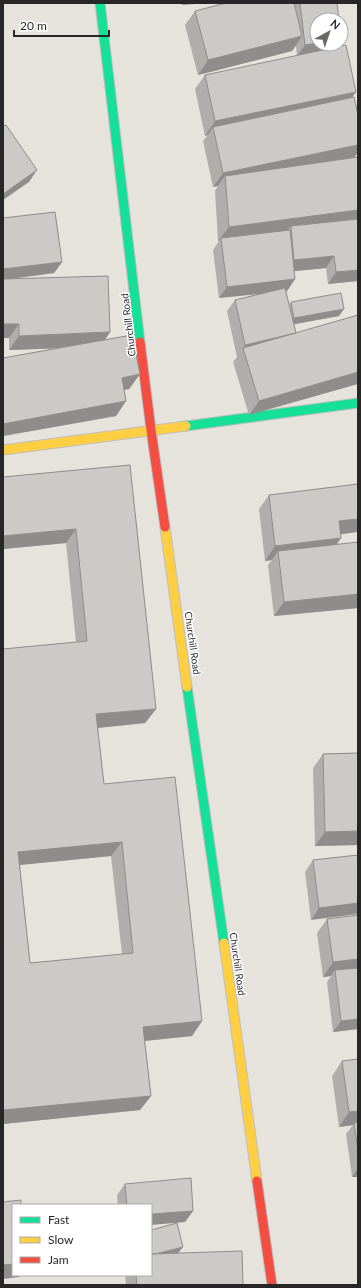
<svg xmlns="http://www.w3.org/2000/svg" width="361" height="1288" viewBox="0 0 361 1288" font-family="Lato,sans-serif">
	<rect width="100%" height="100%" fill="#e6e2dc"/>
	<g fill="none" stroke-linecap="round" stroke-linejoin="round">
		<defs>
			<path id="fast" d="M100 3 140 342
				M186 426 358 403
				M187 687 224 943"/>
			<path id="slow" d="M3 450 186 426
				M165 527 187 687
				M224 943 257 1181"/>
			<path id="jam" d="M140 342 151 430 165 527
				M257 1181 272 1285"/>
		</defs>
		<!-- fast casing -->
		<use href="#fast" stroke="#bfbebe" stroke-width="11"/>
		<!-- slow casing -->
		<use href="#slow" stroke="#bfbebe" stroke-width="11"/>
		<!-- jam casing -->
		<use href="#jam" stroke="#bfbebe" stroke-width="11"/>
		<!-- fast -->
		<use href="#fast" stroke="#16e098" stroke-width="9"/>
		<!-- slow -->
		<use href="#slow" stroke="#ffcf43" stroke-width="9"/>
		<!-- jam -->
		<use href="#jam" stroke="#f24e42" stroke-width="9"/>
	</g>
	<!-- wall -->
	<path fill="#afaeaa" fill-rule="evenodd" d="M226 3H337L339 44 337 47 352 98 358 115V152L354 158 358 157V281L328 284 326 268 294 271 295 279 287 291H286L289 305 291 302 339 316 294 324 296 333 358 315 249 415 233 362 237 357 227 311 235 300 262 293 219 298 213 250 219 241H218L215 191 218 186 213 187 203 141 208 135 205 136 195 89 205 75 297 56 296 46 292 51 198 75 185 25 195 11Z
		M55 212 62 262 54 273 5 279 108 276 110 332 105 340 132 335 140 374 129 389 124 390 126 401 116 416 3 436V358L58 348 9 350V338H3V218Z
		M130 465 156 709 145 723 98 728 104 784 202 1021 192 1036 145 1041 151 1096 140 1110 3 1124V649L76 642 66 543 3 549V477ZM111 856 122 954 30 963 20 865Z
		M358 484V540L357 532 340 534 336 545 358 542V608L274 616 268 565 272 560 265 561 259 509 269 495Z
		M358 753V845L315 846 313 768 323 754Z
		M358 855 311 920 305 872 313 860Z
		M358 915V1029L333 1032 327 982 331 976 323 977 317 933 327 919Z
		M358 1059V1177H352L346 1134 353 1125 339 1127 332 1076 342 1061Z
		M125 1184 193 1211 185 1222 151 1205H118L117 1195Z
		M183 1247 178 1253 243 1285H126L125 1275H151Z"/>
	<!-- shaded-wall -->
	<path fill="#8f8d8b" d="M183 3H210L182 5Z
		M302 36 292 51 198 75 208 60Z
		M317 43V44H339L334 52 297 56 305 45Z
		M356 92 346 106 213 127 208 135 205 136 215 121Z
		M358 145V152L354 158 225 176 218 186 213 187 223 173Z
		M37 170 29 182 3 200V194Z
		M358 210V223L291 226 286 232 221 238 219 241H218L229 227Z
		M334 256 326 268 286 272 294 260Z
		M62 262 54 273 3 280V269Z
		M358 270V281L328 284 336 272Z
		M295 279 287 291 219 298 227 287Z
		M344 309 339 316 290 325 294 318Z
		M3 324H19L9 338H3Z
		M110 332 100 347 9 350 19 336Z
		M296 333 243 348 245 345Z
		M358 372V384L249 415 259 401Z
		M140 374 129 389 112 392 122 378Z
		M126 401 116 416 3 436V424Z
		M358 519V531L357 532 329 536 339 521Z
		M76 529 66 543 3 549V536Z
		M341 538 331 553 278 551 272 560 265 561 275 546Z
		M358 594V608L274 616 284 602Z
		M156 709 145 723 86 729 96 714Z
		M358 831V845L315 846 325 832Z
		M122 842 111 856 8 866 18 852Z
		M358 903V914L311 920 319 908Z
		M358 959V972L335 970 331 976 323 977 333 962Z
		M358 1019V1029L333 1032 341 1021Z
		M202 1021 192 1036 133 1042 143 1027Z
		M151 1096 140 1110 3 1124V1110Z
		M358 1111V1124L354 1123 353 1125 339 1127 349 1112Z
		M358 1168V1177H352Z
		M193 1211 185 1222 151 1225V1214Z
		M183 1247 178 1253 151 1255Z
		M13 1264V1275H20L19 1277 3 1279V1265Z"/>
	<!-- building -->
	<path fill="#cccac6" stroke="#8f8d8b" fill-rule="evenodd" d="M226 3H294L302 36 208 60 195 11Z
		M300 3H337L339 20H317V43L305 45Z
		M346 45 356 92 215 121 205 75Z
		M354 97 358 115V145L223 173 213 127Z
		M6 125 37 170 3 194V126Z
		M358 157V210L229 227 225 176Z
		M55 212 62 262 3 269V218Z
		M358 219V270L336 272 334 256 294 260 291 226Z
		M290 230 295 279 227 287 221 238Z
		M108 276 110 332 19 336V324H3V279Z
		M285 288 296 333 245 345 235 300Z
		M341 293 344 309 294 318 291 302Z
		M358 315V372L259 401 243 348Z
		M132 335 140 374 122 378 126 401 3 424V358Z
		M130 465 156 709 96 714 104 784 175 777 202 1021 143 1027 151 1096 3 1110V649L87 641 76 529 3 536V477ZM122 842 133 953 30 963 18 852Z
		M358 484V519L339 521 341 538 275 546 269 495Z
		M358 542V594L284 602 278 551Z
		M358 753V831L325 832 323 754Z
		M358 855V903L319 908 313 860Z
		M358 915V959L333 962 327 919Z
		M358 968V1019L341 1021 335 970Z
		M358 1059V1111L349 1112 342 1061Z
		M358 1122V1151L354 1123Z
		M191 1178 193 1211 151 1214V1205H127L125 1184Z
		M21 1200V1205H13V1264L3 1265V1202Z
		M177 1223 183 1247 155 1254H151V1230Z
		M242 1251 243 1285H137L136 1275H151V1254Z"/>
	<g text-anchor="middle" dominant-baseline="central" stroke-width="3" stroke-linejoin="round" paint-order="stroke">
		<!-- street labels -->
		<g font-size="10" fill="#272727" stroke="#fff">
			<text transform="translate(128 325) rotate(-97)">Churchill Road</text>
			<text transform="translate(193 643) rotate(82)">Churchill Road</text>
			<text transform="translate(238 964) rotate(82)">Churchill Road</text>
		</g>
	</g>
	<!-- border -->
	<rect width="361" height="1288" fill="none" stroke="#272727" stroke-width="8"/>
	<!-- legend -->
	<rect x="12" y="1204" width="140" height="72" fill="#ffffff" stroke="#a9a9a9"/>
	<rect x="20" y="1217" width="20" height="6" fill="#16e098" stroke="#a9a9a9"/>
	<text x="48" y="1224" font-size="12" fill="#272727">Fast</text>
	<rect x="20" y="1237" width="20" height="6" fill="#ffcf43" stroke="#a9a9a9"/>
	<text x="48" y="1244" font-size="12" fill="#272727">Slow</text>
	<rect x="20" y="1257" width="20" height="6" fill="#f24e42" stroke="#a9a9a9"/>
	<text x="48" y="1264" font-size="12" fill="#272727">Jam</text>
	<!-- north arrow -->
	<g transform="translate(329 32) rotate(40)"><circle r="19" fill="#ffffff" stroke="#a9a9a9"/>
	<path d="M0-3L7 15L0 10L-7 15Z" fill="#6a6866"/>
	<text y="-6" font-size="11" font-weight="bold" text-anchor="middle" fill="#272727">N</text>
	</g>
	<!-- scale -->
	<path d="M14 30v6h95v-6" fill="none" stroke="#272727" stroke-width="2"/>
	<text x="20" y="30" font-size="12" fill="#272727" stroke="#ffffff" stroke-width="3" paint-order="stroke">20 m</text>
</svg>
